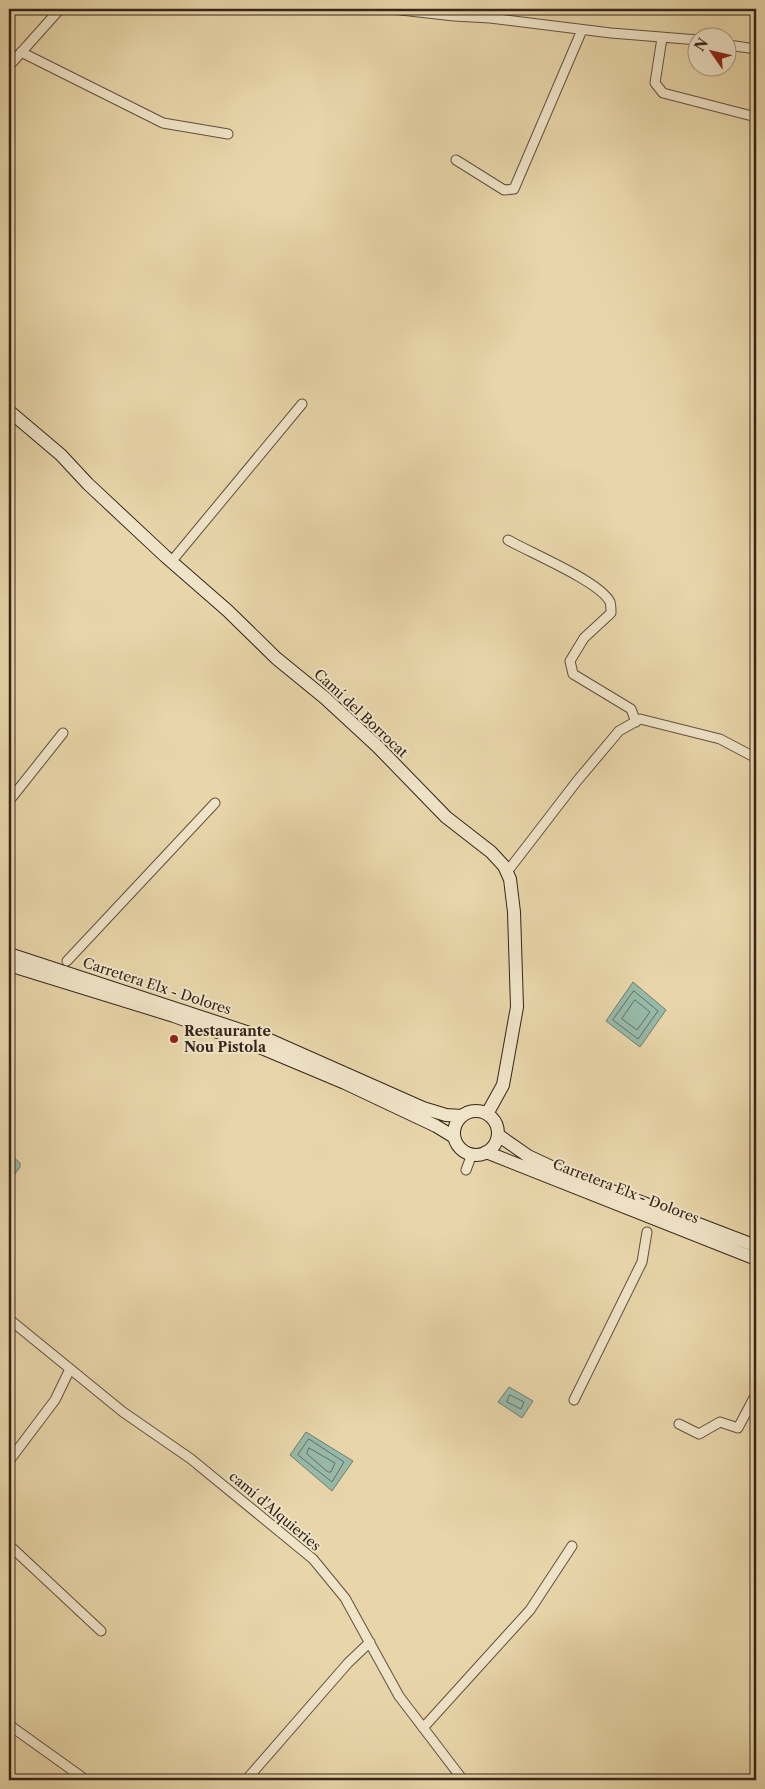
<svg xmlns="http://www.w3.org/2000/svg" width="765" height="1789" viewBox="0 0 765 1789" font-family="'Libre Caslon Text',serif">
	<rect width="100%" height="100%" fill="#e8d6aa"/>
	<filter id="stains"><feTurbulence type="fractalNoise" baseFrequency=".004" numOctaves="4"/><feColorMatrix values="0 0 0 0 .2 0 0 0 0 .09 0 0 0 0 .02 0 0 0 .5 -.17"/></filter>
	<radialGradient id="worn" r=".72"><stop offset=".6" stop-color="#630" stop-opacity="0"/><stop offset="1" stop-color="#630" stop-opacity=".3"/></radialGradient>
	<!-- water -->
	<path fill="#97b9a8" stroke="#707d6f" d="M633 982 666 1010 640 1047 606 1021Z
		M9 1153 20 1163V1167L9 1182Z
		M509 1387 533 1401 522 1418 498 1402Z
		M306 1432 353 1461 332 1491 290 1455Z"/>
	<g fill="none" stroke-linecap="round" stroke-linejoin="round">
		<!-- shore -->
		<path stroke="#666e61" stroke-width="1" d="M634 991 658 1011 638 1039 613 1020Z
			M635 1000 650 1012 637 1030 622 1019Z
			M510 1395 524 1402 521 1409 507 1402Z
			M309 1439 344 1462 332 1482 298 1455Z
			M309 1448 335 1463 331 1472H328L307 1454Z"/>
		<defs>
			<path id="street" d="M392 9 454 16 490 18 611 33 698 40
				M662 38 655 83 663 93 756 117
				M728 45 756 49
				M21 52 163 123 228 134
				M9 66 60 9
				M456 160 504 190 514 189 582 30
				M508 540C529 552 601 582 610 602 611 605 611 610 611 613L584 638 570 661 573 674 631 709 636 722
				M171 562 302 404
				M9 801 63 733
				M507 872 577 781 619 731 640 719 720 739 756 758
				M67 961 215 803
				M466 1170 472 1154
				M9 1319 123 1412 191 1459 313 1559 345 1598 399 1696 463 1780
				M574 1400 642 1262 647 1232
				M679 1424 699 1434 720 1422 738 1428 756 1394
				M9 1461 55 1400 70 1369
				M9 1545 101 1631
				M9 1727H12L86 1780
				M423 1728 530 1610 572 1546
				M246 1780 348 1663 370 1642"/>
			<path id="secondary" d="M9 411 61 455 88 484 165 556 228 611 276 658 325 698 377 746 446 817 491 852 504 866 510 879 514 912 517 1007 503 1085 487 1114
				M9 954 265 1038 423 1108 446 1115 462 1116
				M9 965 174 1016 264 1049 345 1083 436 1126 454 1137
				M454 1133a22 22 0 1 1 44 0a22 22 0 1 1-44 0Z
				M498 1135 528 1156 560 1171 756 1246
				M486 1152 756 1259"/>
		</defs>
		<!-- street casing -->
		<use href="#street" stroke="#62503e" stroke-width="11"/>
		<!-- secondary casing -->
		<use href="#secondary" stroke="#35241a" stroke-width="14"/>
		<!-- street -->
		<use href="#street" stroke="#f0e4c8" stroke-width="9"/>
		<!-- secondary -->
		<use href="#secondary" stroke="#f0e4c8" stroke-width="12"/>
	</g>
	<!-- markers -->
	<circle fill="#8f2418" stroke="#f0e4c8" stroke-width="2" cx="174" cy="1039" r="5"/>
	<g text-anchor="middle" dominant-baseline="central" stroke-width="4" stroke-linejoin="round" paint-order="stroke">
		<!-- street labels -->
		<g font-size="14" fill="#35241a" stroke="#f0e4c8">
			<text transform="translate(361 713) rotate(43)">Camí del Borrocat</text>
			<text transform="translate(157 986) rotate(18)">Carretera Elx - Dolores</text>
			<text transform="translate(626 1191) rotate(21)">Carretera Elx - Dolores</text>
			<text transform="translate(275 1511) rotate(40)">camí d'Alquieries</text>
		</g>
		<!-- poi labels -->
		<g font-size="14" font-weight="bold" fill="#35241a" stroke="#f0e4c8" text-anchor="start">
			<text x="184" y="1031">Restaurante<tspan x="184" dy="16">Nou Pistola</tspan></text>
		</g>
	</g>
	<!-- margin -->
	<rect width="765" height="1789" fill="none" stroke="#e8d6aa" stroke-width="30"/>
	<rect x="10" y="10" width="745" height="1769" fill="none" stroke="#35241a" stroke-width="2.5"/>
	<rect x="15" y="15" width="735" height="1759" fill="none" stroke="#35241a"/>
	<!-- north arrow -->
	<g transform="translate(712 52) rotate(304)"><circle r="24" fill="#f0e4c8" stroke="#a59782"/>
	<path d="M0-4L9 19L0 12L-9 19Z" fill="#8f2418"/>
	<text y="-8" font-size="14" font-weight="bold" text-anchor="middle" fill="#35241a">N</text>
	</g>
	<rect width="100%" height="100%" filter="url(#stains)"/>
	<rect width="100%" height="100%" fill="url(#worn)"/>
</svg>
